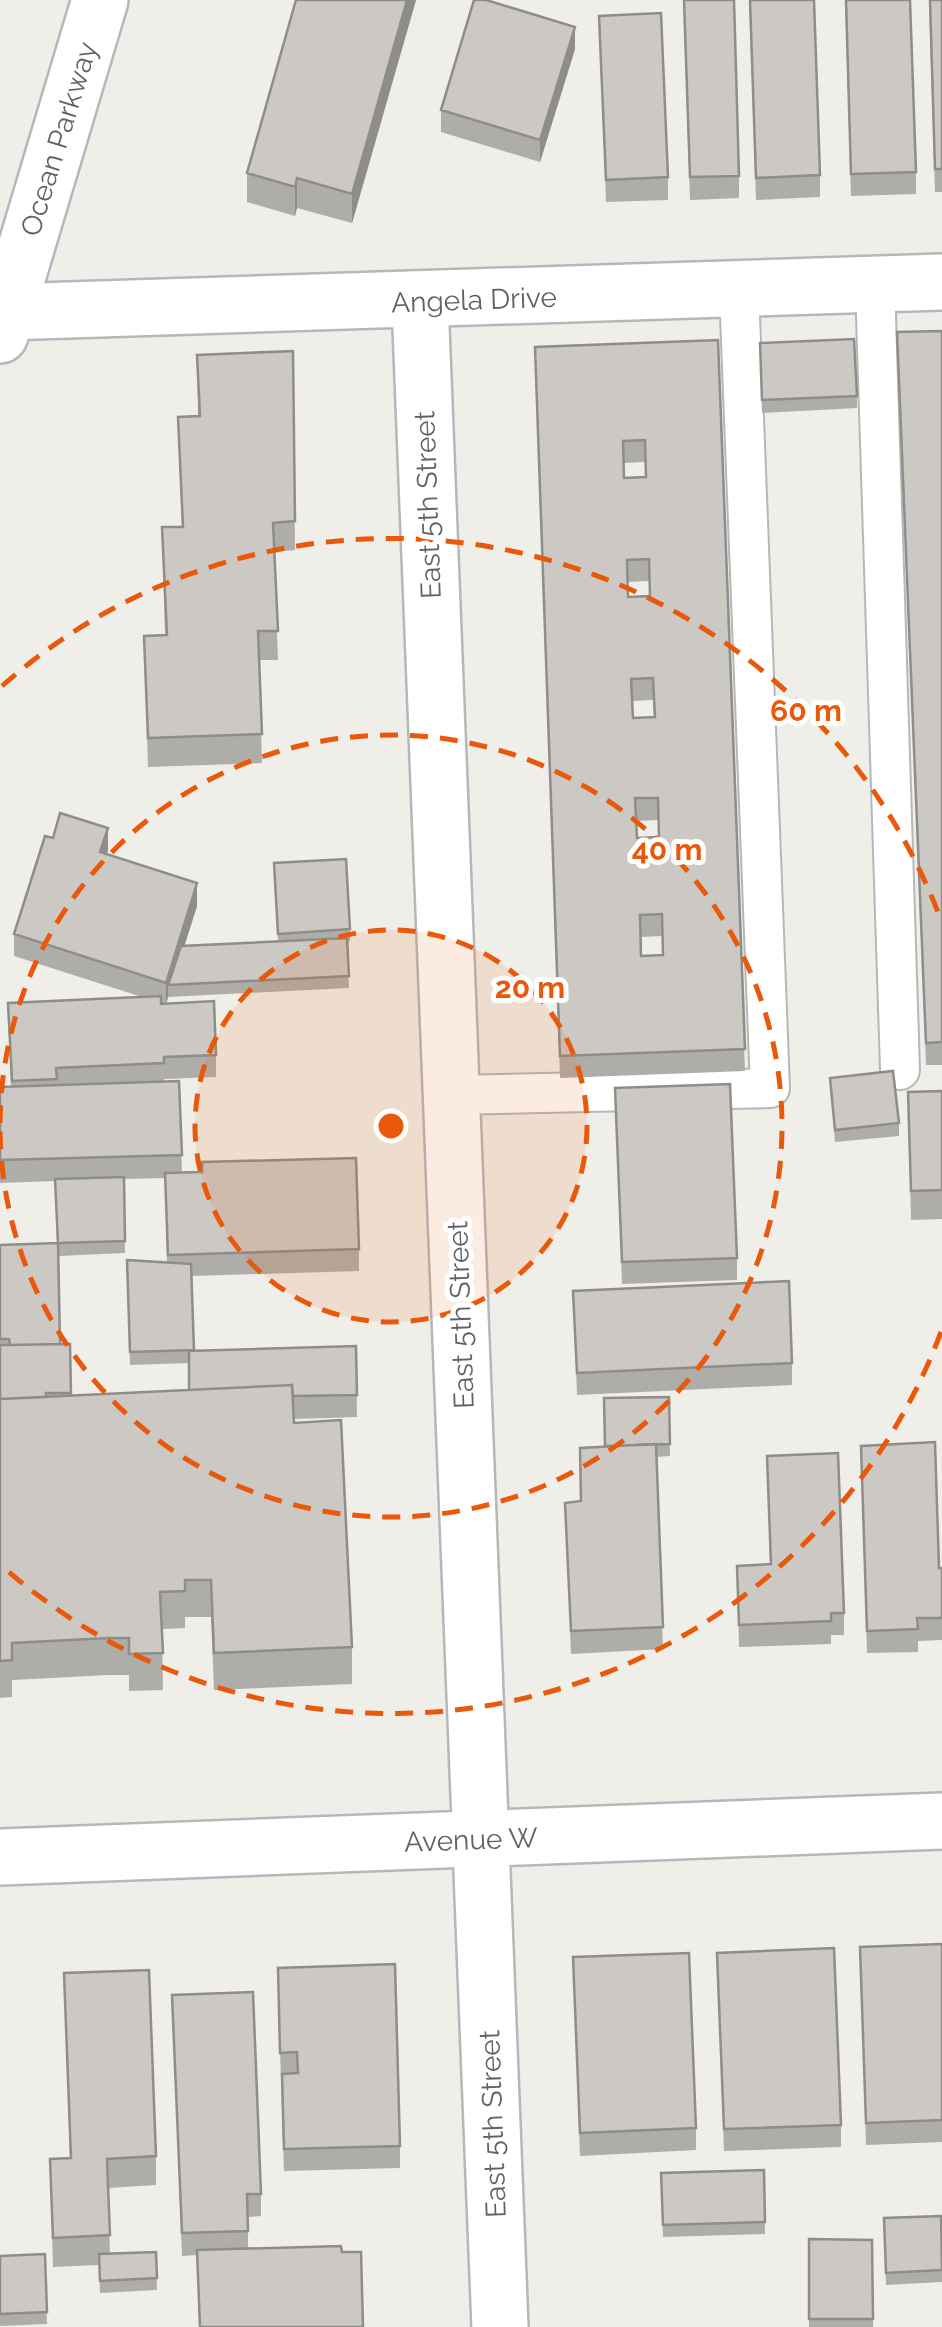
<svg xmlns="http://www.w3.org/2000/svg" width="942" height="2327" viewBox="0 0 942 2327" font-family="Raleway,sans-serif">
	<rect width="100%" height="100%" fill="#f0eee8"/>
	<g fill="none" stroke-linecap="round" stroke-linejoin="round">
		<defs>
			<path id="service" d="M875 285 900 1070
				M452 1095 770 1088 739 290"/>
			<path id="minor" d="M420 302 500 2327
				M6 312 942 282
				M0 335 100 0
				M0 1857 942 1821"/>
		</defs>
		<!-- service casing -->
		<use href="#service" stroke="#b5b8bb" stroke-width="42"/>
		<!-- minor casing -->
		<use href="#minor" stroke="#b5b8bb" stroke-width="60"/>
		<!-- service -->
		<use href="#service" stroke="#fff" stroke-width="38"/>
		<!-- minor -->
		<use href="#minor" stroke="#fff" stroke-width="55"/>
	</g>
	<!-- wall -->
	<path fill="#afada9" fill-rule="evenodd" d="M416 0 352 223 297 208 295 216 247 202V173Z
		M749 0 820 175V197L756 200Z
		M845 0 916 172V194L851 196Z
		M929 0H942V192H935Z
		M599 16 668 177V200L606 202Z
		M684 21 739 176V198L690 200Z
		M575 49 540 162 441 132V110Z
		M942 331V1065H926L897 332Z
		M718 340 745 1071 560 1078 535 347ZM645 462V477L624 478V463ZM649 581V596L628 597V582ZM653 700 654 718H633L632 701ZM658 820V837L637 838 636 821ZM662 936V955L641 956V937Z
		M760 343 857 396V408L762 413Z
		M293 351 295 550 274 552 278 660H259L262 763 148 767 144 636 165 635 162 527H182L178 417 198 416 197 355Z
		M108 850 107 854 197 906 184 946 278 941 274 876 350 929V941L347 942 349 988 168 997 166 1004 216 1055V1077L164 1079V1082L179 1081 182 1172 359 1249V1271L192 1276 194 1351 356 1346 357 1417 294 1419 352 1647V1684L214 1690 211 1617H185V1628L162 1629 163 1690 129 1691V1675H109L12 1680V1697L0 1698V1245L57 1243 55 1181 0 1183V1087H11L8 1003 142 997 14 956V934ZM165 1178 167 1263 127 1260 130 1365 189 1363V1390L71 1396 70 1344H60L59 1256 125 1253 124 1179Z
		M830 1078 899 1123V1136L835 1142Z
		M615 1088 737 1258V1280L622 1284Z
		M942 1091V1219L911 1220 908 1092Z
		M573 1291 792 1363V1385L577 1395Z
		M669 1397 670 1456 656 1457 663 1649 571 1654 565 1503 581 1501 580 1448 605 1446Z
		M861 1446 939 1568H942V1640L918 1641V1652L867 1653Z
		M767 1456 844 1613V1635H831V1644L739 1647 737 1566 770 1564Z
		M942 1944V2142L866 2145 860 1947Z
		M717 1953 841 2125V2147L724 2151Z
		M573 1957 696 2128V2150L580 2156Z
		M64 1973 156 2156V2185L108 2188 110 2254 156 2252 157 2290 100 2293 99 2265 53 2267 50 2159 70 2158Z
		M278 1991 400 2146V2168L284 2171Z
		M172 1995 261 2194V2216L248 2217V2249L342 2252 363 2327H199L197 2255 182 2256Z
		M764 2170 765 2234 663 2237 661 2173Z
		M884 2218 942 2246V2282L886 2285Z
		M809 2239 872 2240 873 2327H809Z
		M45 2254 47 2324 0 2326V2256Z"/>
	<!-- shaded-wall -->
	<path fill="#8f8d89" d="M407 0H416L352 223V194Z
		M575 27V49L540 162V140Z
		M297 178V208L295 216V187Z
		M108 828V850L100 875V852Z
		M197 883V906L172 985H168V997L166 1005V983Z"/>
	<!-- building -->
	<path fill="#ccc9c4" stroke="#8f8d89" stroke-width="2.5" fill-rule="evenodd" d="M296 0H407L352 194 297 178 295 187 247 173Z
		M474 0H486L575 27 540 140 441 110Z
		M684 0H734L739 176 690 177Z
		M750 0H814L820 175 756 178Z
		M846 0H910L916 172 851 174Z
		M930 0H942V169H935Z
		M661 13 668 177 606 180 599 16Z
		M942 331V1042L926 1043 897 332Z
		M854 339 857 396 762 400 760 343Z
		M718 340 745 1049 560 1056 535 347ZM645 440 646 477 624 478 623 441ZM649 559 650 596 628 597 627 560ZM653 678 655 717 633 718 631 679ZM635 798H658L659 837 637 838ZM662 914 663 955 641 956 640 915Z
		M293 351 295 521 273 523 278 631H258L262 734 148 738 144 636 167 635 162 527H183L178 417 200 416 197 355Z
		M60 813 108 828 100 852 197 883 166 983 14 934 45 836 53 838Z
		M346 859 350 929 278 934 274 863Z
		M347 938 349 976 168 985 181 946Z
		M161 996V1004L214 1001 216 1055 164 1057V1063L56 1068 57 1079 12 1081 8 1003Z
		M893 1071 899 1123 835 1130 830 1078Z
		M179 1081 182 1155 0 1160V1087Z
		M730 1084 737 1258 622 1262 615 1088Z
		M942 1091V1190L911 1191 908 1092Z
		M356 1158 359 1249 168 1255 165 1173 202 1172V1162Z
		M124 1177 125 1241 58 1243 55 1179Z
		M58 1243 60 1344 10 1345 9 1339H0V1245Z
		M127 1260 191 1264 194 1350 130 1352Z
		M789 1281 792 1363 577 1373 573 1291Z
		M70 1344 71 1393H46V1397L0 1399V1345Z
		M356 1346 357 1395 293 1396 292 1385 189 1390V1351Z
		M292 1385 294 1423 341 1420 352 1647 214 1653 211 1580H185V1591L160 1592 163 1653 129 1654V1638H109L12 1643V1660L0 1661V1399Z
		M669 1397 670 1444 605 1446 604 1398Z
		M935 1442 939 1568H942V1618H917L918 1629 867 1631 861 1446Z
		M656 1444 663 1627 571 1631 565 1503 581 1501 580 1448Z
		M838 1453 844 1613H831V1621L739 1625 737 1566 771 1564 767 1456Z
		M942 1944V2120L866 2123 860 1947Z
		M834 1948 841 2125 724 2129 717 1953Z
		M689 1953 696 2128 580 2133 573 1957Z
		M395 1964 400 2146 284 2149 282 2074 298 2073 297 2052 280 2053 278 1968Z
		M149 1970 156 2156 107 2159 110 2235 53 2238 50 2159 71 2158 64 1973Z
		M253 1992 261 2194H247L248 2231 182 2233 172 1995Z
		M764 2170 765 2222 663 2225 661 2173Z
		M941 2216 942 2270 886 2273 884 2218Z
		M809 2239 872 2240 873 2319H809Z
		M341 2246 342 2252H361L363 2327H200L197 2250Z
		M156 2252 157 2278 100 2281 99 2254Z
		M45 2254 47 2312 0 2314V2256Z"/>
	<!-- distance rings -->
	<circle cx="391" cy="1126" r="196" fill="#e8590c" fill-opacity=".12"/>
	<g fill="none" stroke="#e8590c" stroke-width="5" stroke-dasharray="18 12">
		<circle cx="391" cy="1126" r="196"/>
		<path d="M0 1123A391 391 0 1 1 0 1129"/>
		<path d="M941 1332A587 587 0 0 1 2 1566M2 686A587 587 0 0 1 941 920"/>
	</g>
	<g text-anchor="middle" dominant-baseline="central" stroke-width="10" stroke-linejoin="round" paint-order="stroke">
		<!-- street labels -->
		<g font-size="28" fill="#5f6367" stroke="#fff">
			<text transform="translate(59 139) rotate(-73)">Ocean Parkway</text>
			<text transform="translate(474 300) rotate(-2)">Angela Drive</text>
			<text transform="translate(428 505) rotate(-92)">East 5th Street</text>
			<text transform="translate(461 1315) rotate(-92)">East 5th Street</text>
			<text transform="translate(471 1840) rotate(-2)">Avenue W</text>
			<text transform="translate(493 2124) rotate(-92)">East 5th Street</text>
		</g>
	</g>
	<circle cx="391" cy="1126" r="15" fill="#e8590c" stroke="#fff" stroke-width="5"/>
	<g font-size="30" text-anchor="middle" font-weight="bold" fill="#e8590c" stroke="#fff" stroke-width="10" stroke-linejoin="round" paint-order="stroke">
		<text x="806" y="721">60 m</text>
		<text x="667" y="860">40 m</text>
		<text x="530" y="998">20 m</text>
	</g>
</svg>
